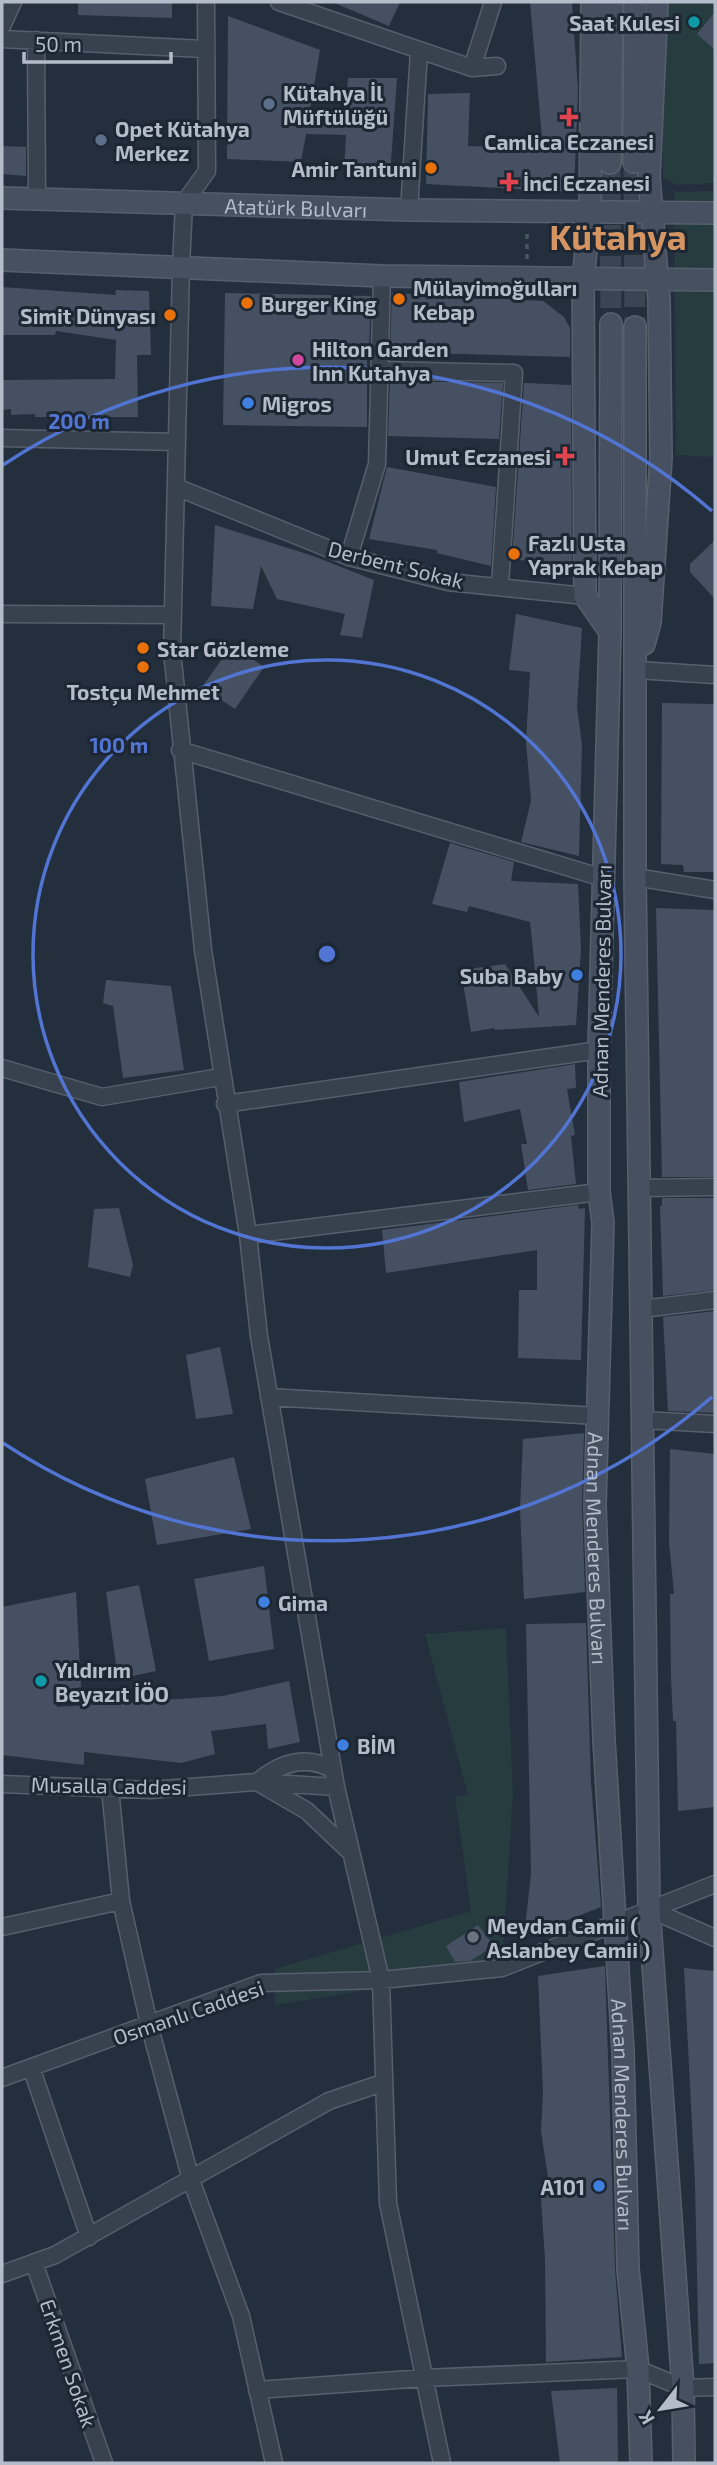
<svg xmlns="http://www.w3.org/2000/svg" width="717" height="2465" viewBox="0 0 717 2465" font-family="'Exo 2',sans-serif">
	<rect width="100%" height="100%" fill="#242f3e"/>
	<!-- green -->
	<path fill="#263c3f" d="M663 2H715V183L676 185 663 177 660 83Z
		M715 191V457L676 455 674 192Z
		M506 1628 513 1794 502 1968 275 2005V1969L471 1911 455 1796 468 1795 425 1634Z"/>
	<!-- building -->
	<path fill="#455162" d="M78 2H172V18L78 15Z
		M332 2H400L389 26Z
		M530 2H572L578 90 574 192 426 184 428 94 470 93 468 146 543 149Z
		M715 12V50L697 34Z
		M228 16 320 50 309 115 346 117 348 78H397L390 175H385V179L344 173 346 135 306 134 301 162 227 159Z
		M2 146 26 147V176L2 174Z
		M2 287 116 295 115 290 149 291 151 355H137L138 417H35V414L11 415V409L2 410V380L115 379 116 340 56 331 55 335H2Z
		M225 293 371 296 369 351H367V427L223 425Z
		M392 293 543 301 564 317 570 328V357L390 352Z
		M390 381 503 383 499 439 388 436Z
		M524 383 571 385 572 562 512 560Z
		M387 467 496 487 491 566 437 553V550L369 539Z
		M215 525 313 556 374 580 362 638 340 635 345 614 277 599 261 566 253 609 211 606Z
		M715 540V599L690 572V564Z
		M516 614 582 628 577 707 582 745 579 856 521 842 531 801 526 742 530 672 509 670Z
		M232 645 264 667 235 709 202 687Z
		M662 703 715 704V872H684L683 865 661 864Z
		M450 843 514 862 511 881 578 884 581 950 576 1025 495 1030 494 1028 471 1032 461 970 505 964 539 1017 533 950 530 922 469 906 467 912 432 904Z
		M656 908 715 910V1177H662Z
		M106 980 171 986 184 1070 123 1078 113 1006 103 1003Z
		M575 1064 576 1088 567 1089 575 1135 571 1136 576 1184 528 1190 521 1144H527L520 1109 464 1122 459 1082Z
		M715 1198V1290L663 1296 660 1206H662V1198Z
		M578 1205 579 1209 585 1208 581 1360 518 1358 519 1290H537V1250L386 1273 382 1230Z
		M119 1208 133 1265 130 1277 88 1267 94 1209Z
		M715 1311V1413L668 1411 663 1317Z
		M220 1347 233 1414 196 1419 186 1355Z
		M584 1433 582 1506 585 1592 524 1599 520 1509 523 1439Z
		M670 1449 715 1454V1807L678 1811 676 1721H673L671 1677 670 1594H674L669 1542Z
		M234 1457 251 1529 157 1545 145 1479Z
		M264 1566 274 1649 209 1661 194 1579Z
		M139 1585 156 1671 118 1679 106 1592Z
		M76 1592 81 1687 55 1693 57 1707 223 1696 289 1681 300 1742 268 1749 266 1724 211 1731 215 1754 181 1763 84 1752V1765L2 1755V1607Z
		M586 1623 591 1782 601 1907 524 1937 531 1874 526 1624Z
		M478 1925 494 1946 470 1961 455 1962 446 1946Z
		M605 1966 615 2269 622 2357 546 2362 545 2260 540 2184H549L541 2131 543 2092 538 1976Z
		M684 1968 715 1971V2363L699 2364 695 2183Z
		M617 2388 618 2463H560L551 2391Z"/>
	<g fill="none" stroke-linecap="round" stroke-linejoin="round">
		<!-- secondary-tunnel -->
		<path stroke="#3a4453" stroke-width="21" stroke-dasharray="21 10" stroke-linecap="butt" d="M634 162 635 327
			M610 163 611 324"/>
		<defs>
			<path id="street" d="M206 2 207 171 184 203 181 266 172 651 203 950 248 1235 259 1336 336 1787 381 1980 388 2203 442 2463
				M279 2 472 68 497 66
				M2 26 13 2
				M2 39 204 49
				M36 40 37 198
				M472 68 493 2
				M409 210 419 51
				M380 370 514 373 500 585
				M2 438 177 442
				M176 487 349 557 448 582 585 596
				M349 557 377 464 382 276
				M2 614 173 615
				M637 670 715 675
				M180 750 603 878
				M635 877 715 890
				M2 1068 102 1097 220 1077
				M225 1104 599 1050
				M640 1188 715 1187
				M248 1235 599 1192
				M642 1309 715 1300
				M269 1397 597 1416
				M643 1420 715 1424
				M257 1782C280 1763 306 1754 333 1770
				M259 1783 307 1811 347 1849
				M2 1784 150 1790 257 1782 336 1787
				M110 1788 121 1901 149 2024 191 2180 241 2316 274 2463
				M649 1909 715 1938
				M2 1927 121 1901
				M31 2067 89 2237
				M2 2078 261 1983 381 1980 502 1968 715 1884
				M34 2263 104 2463
				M2 2274 55 2255 329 2101 382 2083
				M257 2390 424 2378 638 2369 683 2388 715 2387"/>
			<g id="secondary">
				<path d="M592 2 590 210 583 280 585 596 610 632"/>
				<path d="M634 162 635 2"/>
				<path d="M610 163 612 2"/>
				<path id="s1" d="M2 198 409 210 715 213"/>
				<path d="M2 260 382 276 715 280"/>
				<path id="s2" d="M611 324 610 632 599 1050V1192L603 1223 595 1506 604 1740 623 2052 628 2269 638 2369 641 2463"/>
				<path d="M635 327V877L649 1909 683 2388 684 2463"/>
				<path d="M644 644 650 622 661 458 659 300 649 176 657 2"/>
			</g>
		</defs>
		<!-- street casing -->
		<use href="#street" stroke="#565f6c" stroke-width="19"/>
		<!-- secondary casing -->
		<use href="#secondary" stroke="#565f6c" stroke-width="24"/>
		<!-- path -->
		<path stroke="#44595c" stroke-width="3.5" stroke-dasharray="5 5" stroke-linecap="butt" d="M610 189 630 188
			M527 259V229"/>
		<!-- street -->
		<use href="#street" stroke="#38414e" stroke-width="16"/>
		<!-- secondary -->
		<use href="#secondary" stroke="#465061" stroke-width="21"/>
	</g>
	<!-- distance rings -->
	<g fill="none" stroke="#5274d3" stroke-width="3.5">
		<circle cx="327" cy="954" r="294"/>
		<path d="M712 1397A587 587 0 0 1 3 1443M3 465A587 587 0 0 1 712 511"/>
	</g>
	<!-- markers -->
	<g fill="#0f9aa8" stroke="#1d2633" stroke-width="2.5">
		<circle cx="694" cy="22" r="7"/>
		<circle cx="41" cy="1681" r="7"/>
	</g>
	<g fill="#5c6f8a" stroke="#1d2633" stroke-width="2.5">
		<circle cx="269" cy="104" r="7"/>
		<circle cx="101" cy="140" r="7"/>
	</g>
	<g fill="#e0444e" stroke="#1d2633" stroke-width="2.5">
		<path d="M565.5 106.5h7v7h7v7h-7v7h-7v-7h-7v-7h7z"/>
		<path d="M505.5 171.5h7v7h7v7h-7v7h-7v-7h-7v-7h7z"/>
		<path d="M561.5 445.5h7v7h7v7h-7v7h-7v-7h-7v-7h7z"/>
	</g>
	<g fill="#e8710a" stroke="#1d2633" stroke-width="2.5">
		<circle cx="431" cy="168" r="7"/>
		<circle cx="399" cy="299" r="7"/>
		<circle cx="247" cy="303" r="7"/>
		<circle cx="170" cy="315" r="7"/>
		<circle cx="514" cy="554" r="7"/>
		<circle cx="143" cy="648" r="7"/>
		<circle cx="143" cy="667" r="7"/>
	</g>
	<circle fill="#d1479c" stroke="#1d2633" stroke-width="2.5" cx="298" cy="360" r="7"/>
	<g fill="#3f7fe0" stroke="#1d2633" stroke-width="2.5">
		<circle cx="248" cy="403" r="7"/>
		<circle cx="577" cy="975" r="7"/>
		<circle cx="264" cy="1602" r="7"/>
		<circle cx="343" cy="1745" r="7"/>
		<circle cx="599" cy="2186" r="7"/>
	</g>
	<circle fill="#6b7280" stroke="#1d2633" stroke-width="2.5" cx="473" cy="1937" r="7"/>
	<g text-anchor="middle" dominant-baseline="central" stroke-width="6" stroke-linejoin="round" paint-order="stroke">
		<!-- poi labels -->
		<g font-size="21" font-weight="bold" fill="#b4bcc9" stroke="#1d2633" text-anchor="start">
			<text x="680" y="22" text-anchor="end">Saat Kulesi</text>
			<text x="283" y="92">Kütahya İl<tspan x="283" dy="24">Müftülüğü</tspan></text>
			<text x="115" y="128">Opet Kütahya<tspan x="115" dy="24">Merkez</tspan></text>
			<text x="569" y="141" text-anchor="middle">Camlica Eczanesi</text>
			<text x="417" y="168" text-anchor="end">Amir Tantuni</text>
			<text x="523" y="182">İnci Eczanesi</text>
			<text x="413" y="287">Mülayimoğulları<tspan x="413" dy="24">Kebap</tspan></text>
			<text x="261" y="303">Burger King</text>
			<text x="156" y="315" text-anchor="end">Simit Dünyası</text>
			<text x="312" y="348">Hilton Garden<tspan x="312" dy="24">Inn Kutahya</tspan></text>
			<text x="262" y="403">Migros</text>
			<text x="551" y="456" text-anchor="end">Umut Eczanesi</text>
			<text x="528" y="542">Fazlı Usta<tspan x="528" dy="24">Yaprak Kebap</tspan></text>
			<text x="157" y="648">Star Gözleme</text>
			<text x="143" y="691" text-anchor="middle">Tostçu Mehmet</text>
			<text x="563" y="975" text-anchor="end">Suba Baby</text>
			<text x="278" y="1602">Gima</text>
			<text x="55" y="1669">Yıldırım<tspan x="55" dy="24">Beyazıt İÖO</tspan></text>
			<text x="357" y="1745">BİM</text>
			<text x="487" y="1925">Meydan Camii (<tspan x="487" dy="24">Aslanbey Camii )</tspan></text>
			<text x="585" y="2186" text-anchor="end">A101</text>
		</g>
		<!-- street labels -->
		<g font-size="21" fill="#b4bcc9" stroke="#1d2633">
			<text stroke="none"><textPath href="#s1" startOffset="294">Atatürk Bulvarı</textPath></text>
			<text transform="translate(396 564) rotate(14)">Derbent Sokak</text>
			<text transform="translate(601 981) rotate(-89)">Adnan Menderes Bulvarı</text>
			<text stroke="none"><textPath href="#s2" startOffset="1225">Adnan Menderes Bulvarı</textPath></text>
			<text transform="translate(109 1785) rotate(1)">Musalla Caddesi</text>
			<text transform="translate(188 2012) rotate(-19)">Osmanlı Caddesi</text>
			<text stroke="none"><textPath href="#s2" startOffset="1792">Adnan Menderes Bulvarı</textPath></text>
			<text transform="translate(69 2363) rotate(71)">Erkmen Sokak</text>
		</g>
		<!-- town labels -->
		<g font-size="35" font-weight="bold" fill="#d59563" stroke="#1d2633">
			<text x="618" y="236">Kütahya</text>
		</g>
	</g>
	<circle cx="327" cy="954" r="10" fill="#5274d3" stroke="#1d2633" stroke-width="3.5"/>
	<g font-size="21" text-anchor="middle" font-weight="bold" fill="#5274d3" stroke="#1d2633" stroke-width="6" stroke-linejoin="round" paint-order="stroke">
		<text x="79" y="429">200 m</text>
		<text x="119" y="753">100 m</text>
	</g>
	<!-- border -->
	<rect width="717" height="2465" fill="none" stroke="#b4bcc9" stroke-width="7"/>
	<!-- north arrow -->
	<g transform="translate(661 2409) rotate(239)" stroke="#1d2633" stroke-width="5" paint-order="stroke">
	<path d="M0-5L12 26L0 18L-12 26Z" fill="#b4bcc9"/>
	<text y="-10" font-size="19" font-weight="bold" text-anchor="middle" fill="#b4bcc9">K</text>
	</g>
	<!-- scale -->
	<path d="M24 52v10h147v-10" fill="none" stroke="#b4bcc9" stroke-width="3.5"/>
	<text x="35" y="52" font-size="21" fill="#b4bcc9" stroke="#1d2633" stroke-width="5" paint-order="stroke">50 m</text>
</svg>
